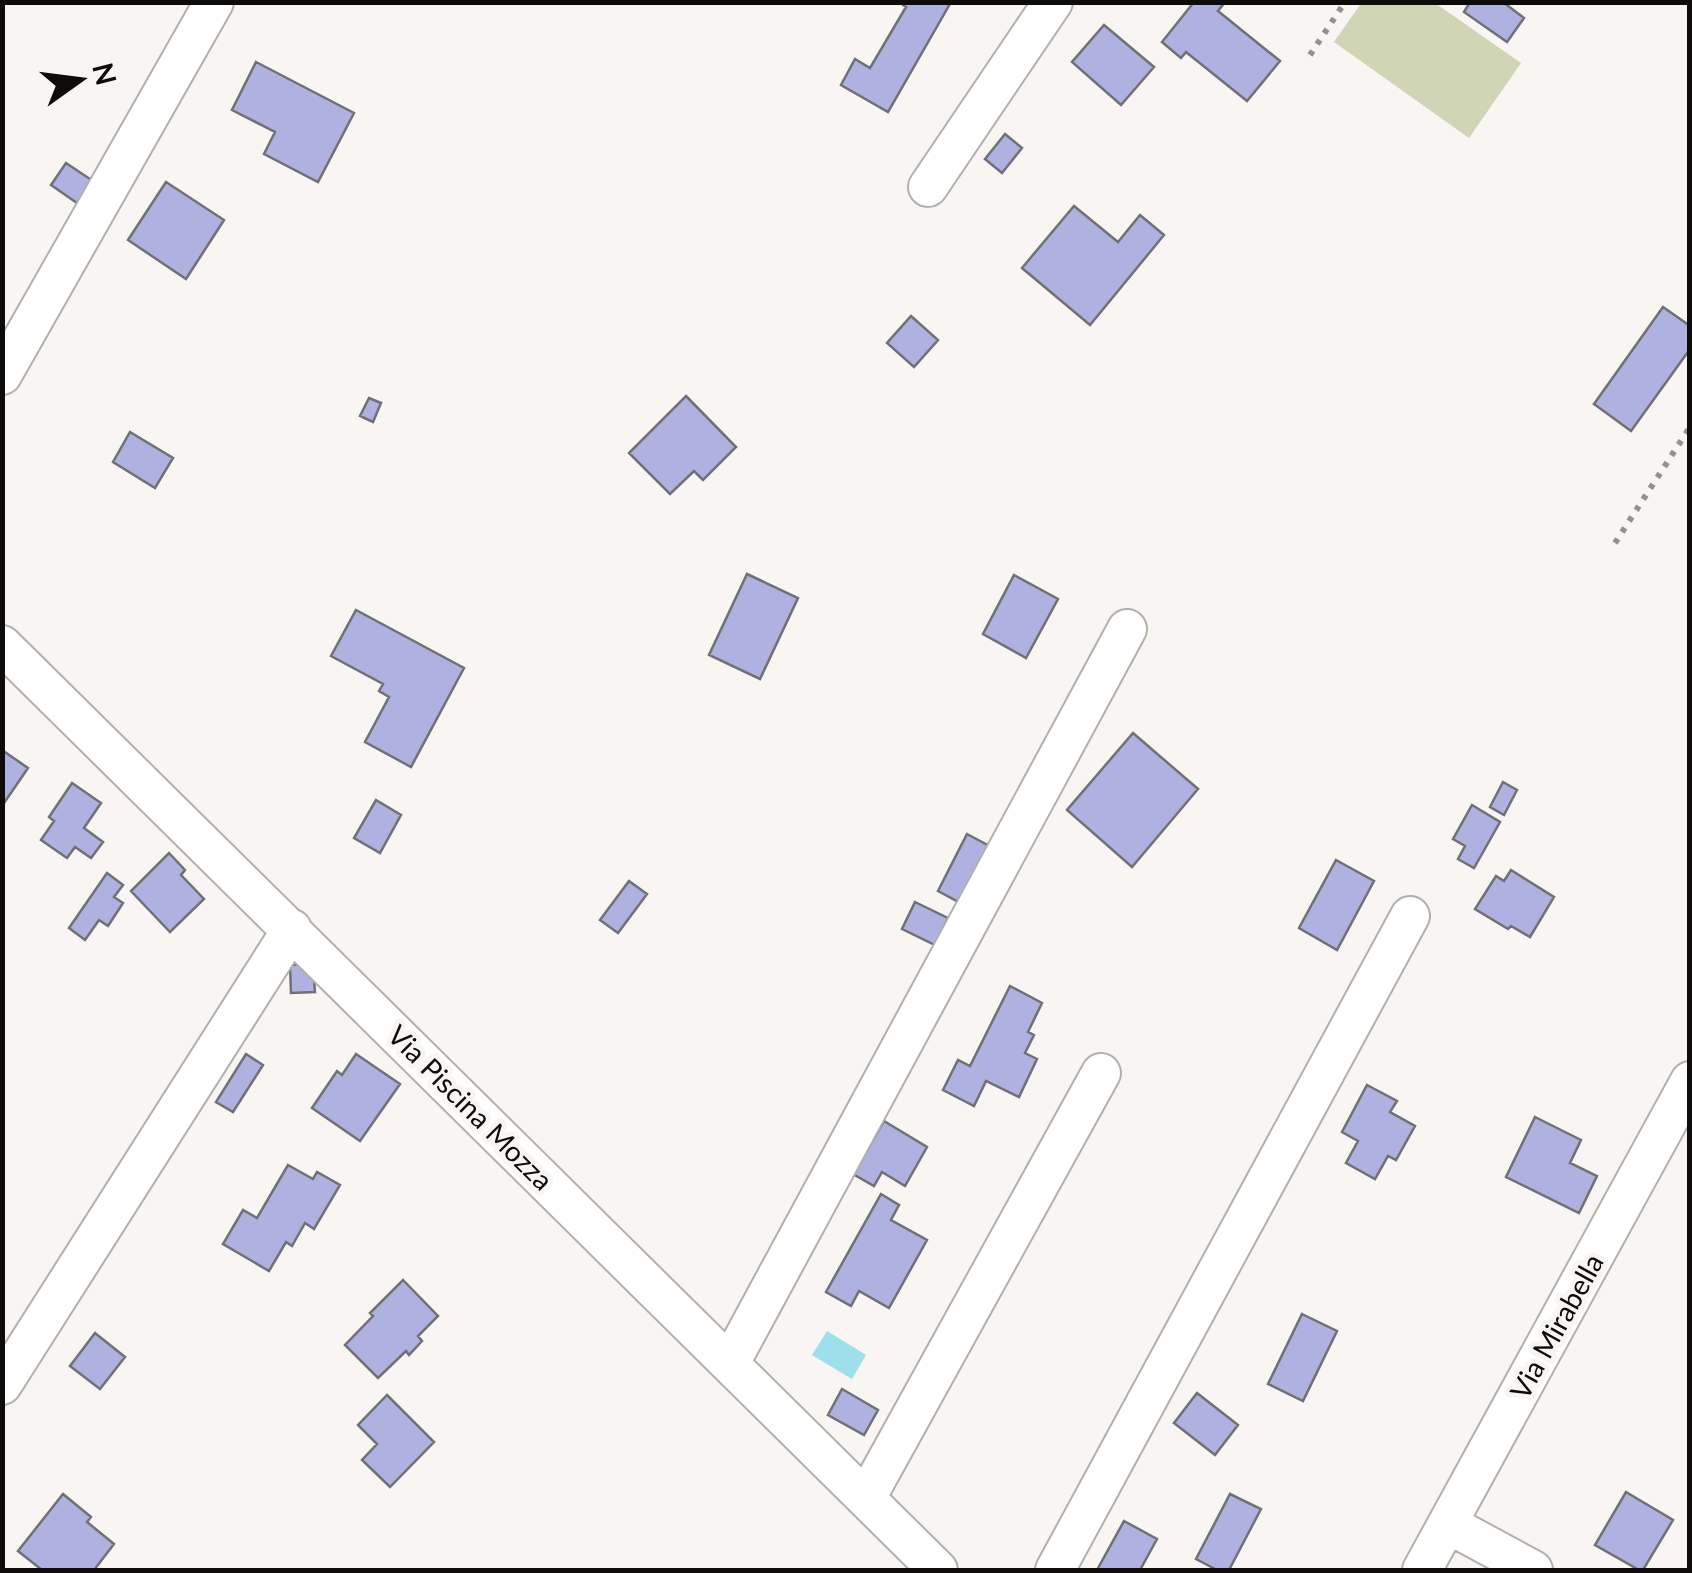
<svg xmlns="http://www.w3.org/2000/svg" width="1692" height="1573" viewBox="0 0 1692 1573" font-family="Lato,sans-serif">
	<rect width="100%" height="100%" fill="#f8f5f2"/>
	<!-- green -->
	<path fill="#cfd5b5" d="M1362 2 1435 3 1521 63 1469 138 1334 42Z"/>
	<!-- water -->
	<path fill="#9ddfea" d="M827 1331 866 1355 852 1379 812 1355Z"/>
	<!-- building -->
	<path fill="#afb1e1" stroke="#707174" stroke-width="2.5" d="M899 2H951L888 112 841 85 855 59 870 68 906 7Z
		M1194 2H1225L1218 11 1280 61 1247 101 1186 52 1181 58 1162 42Z
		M1470 2H1503L1524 18 1507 42 1464 12Z
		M1104 25 1154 67 1121 105 1072 62Z
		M256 62 354 113 318 182 264 154 275 132 232 110Z
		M1005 134 1022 148 1002 173 985 159Z
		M66 163 102 187 87 210 51 185Z
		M166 182 224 220 186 279 128 240Z
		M1074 206 1118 242 1140 215 1164 235 1090 325 1022 268Z
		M1663 307 1690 326V349L1631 431 1594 404Z
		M911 316 938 340 914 367 887 343Z
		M686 396 736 447 703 480 694 471 670 494 629 453Z
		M369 398 381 403 373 422 360 416Z
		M130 432 173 458 155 488 113 462Z
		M747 574 798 598 760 679 709 655Z
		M1014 575 1058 599 1026 658 983 634Z
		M356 610 464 668 411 767 365 742 389 697 379 691 383 684 331 656Z
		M1133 733 1198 789 1132 867 1067 810Z
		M2 750 28 768 2 806Z
		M1503 782 1517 790 1504 815 1490 807Z
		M72 783 101 803 84 828 103 842 91 858 75 847 67 858 41 840 54 821 49 817Z
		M376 800 401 815 380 853 354 838Z
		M1472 805 1500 822 1474 868 1458 859 1465 846 1453 839Z
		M967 834 997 850 968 907 938 891Z
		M169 853 185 870 181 875 204 899 170 932 131 891Z
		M1336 860 1374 881 1337 950 1299 928Z
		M1511 870 1554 897 1530 937 1511 926 1508 929 1475 909 1496 876 1504 881Z
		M107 873 123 885 114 897 123 903 108 926 99 920 85 940 69 928Z
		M629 881 647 894 618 933 600 920Z
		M915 902 948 918 935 945 902 929Z
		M313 964 315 992 291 993 290 965Z
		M1010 986 1042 1003 1028 1032 1034 1035 1025 1053 1037 1059 1019 1097 986 1081 974 1106 943 1090 958 1060 970 1066Z
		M246 1054 263 1065 233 1112 216 1102Z
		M356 1054 400 1084 360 1141 312 1108 337 1071 342 1075Z
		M1367 1085 1397 1101 1390 1112 1415 1126 1396 1160 1388 1156 1375 1179 1346 1163 1358 1141 1342 1132Z
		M1535 1117 1581 1140 1570 1163 1597 1176 1579 1213 1506 1177Z
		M884 1121 927 1147 905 1186 882 1172 874 1186 853 1174Z
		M288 1165 313 1179 317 1172 340 1185 314 1229 305 1223 292 1246 286 1242 269 1271 223 1244 243 1210 257 1218Z
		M881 1194 899 1205 891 1220 927 1240 889 1308 859 1291 851 1306 826 1292Z
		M403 1280 438 1316 418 1336 422 1341 409 1355 406 1351 378 1378 345 1345 373 1316 370 1313Z
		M1302 1314 1337 1331 1303 1401 1268 1384Z
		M95 1333 125 1357 100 1389 70 1366Z
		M842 1389 878 1410 864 1435 828 1415Z
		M1197 1393 1238 1425 1215 1455 1174 1423Z
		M387 1395 434 1442 390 1487 362 1460 377 1444 358 1425Z
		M1626 1492 1673 1520 1643 1570H1639L1595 1545Z
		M63 1494 91 1517 87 1522 114 1544 94 1570H42L18 1551Z
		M1230 1494 1261 1509 1229 1570H1217L1196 1559Z
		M1124 1521 1157 1539 1140 1570H1097Z"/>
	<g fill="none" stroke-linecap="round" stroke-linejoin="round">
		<defs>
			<path id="minor" d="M928 187 1053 2
				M2 375 214 2
				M2 645 938 1570
				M730 1363 1127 629
				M2 1385 292 929
				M866 1498 1101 1073
				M1448 1524 1533 1570
				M1055 1570 1410 916
				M1422 1570 1690 1081"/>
		</defs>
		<!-- minor casing -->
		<use href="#minor" stroke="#b2b0ad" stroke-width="42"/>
		<!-- path -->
		<path stroke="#949290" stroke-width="6" stroke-dasharray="5 8" stroke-linecap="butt" d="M1310 55 1345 2
			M1615 543 1690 427"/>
		<!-- minor -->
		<use href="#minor" stroke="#fff" stroke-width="38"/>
	</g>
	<g text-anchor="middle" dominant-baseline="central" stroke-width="10" stroke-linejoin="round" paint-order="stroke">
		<!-- street labels -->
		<g font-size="28" fill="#0d0c0b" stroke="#f8f5f2">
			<text transform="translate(471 1107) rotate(45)">Via Piscina Mozza</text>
			<text transform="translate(1556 1326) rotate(-61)">Via Mirabella</text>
		</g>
	</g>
	<!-- border -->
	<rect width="1692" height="1573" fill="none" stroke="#0d0c0b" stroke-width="10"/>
	<!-- north arrow -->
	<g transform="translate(80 80) rotate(76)" stroke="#f8f5f2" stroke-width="8" paint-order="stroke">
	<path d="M0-8L18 38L0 25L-18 38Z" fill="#0d0c0b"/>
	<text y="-15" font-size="28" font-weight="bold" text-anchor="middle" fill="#0d0c0b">N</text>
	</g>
</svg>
